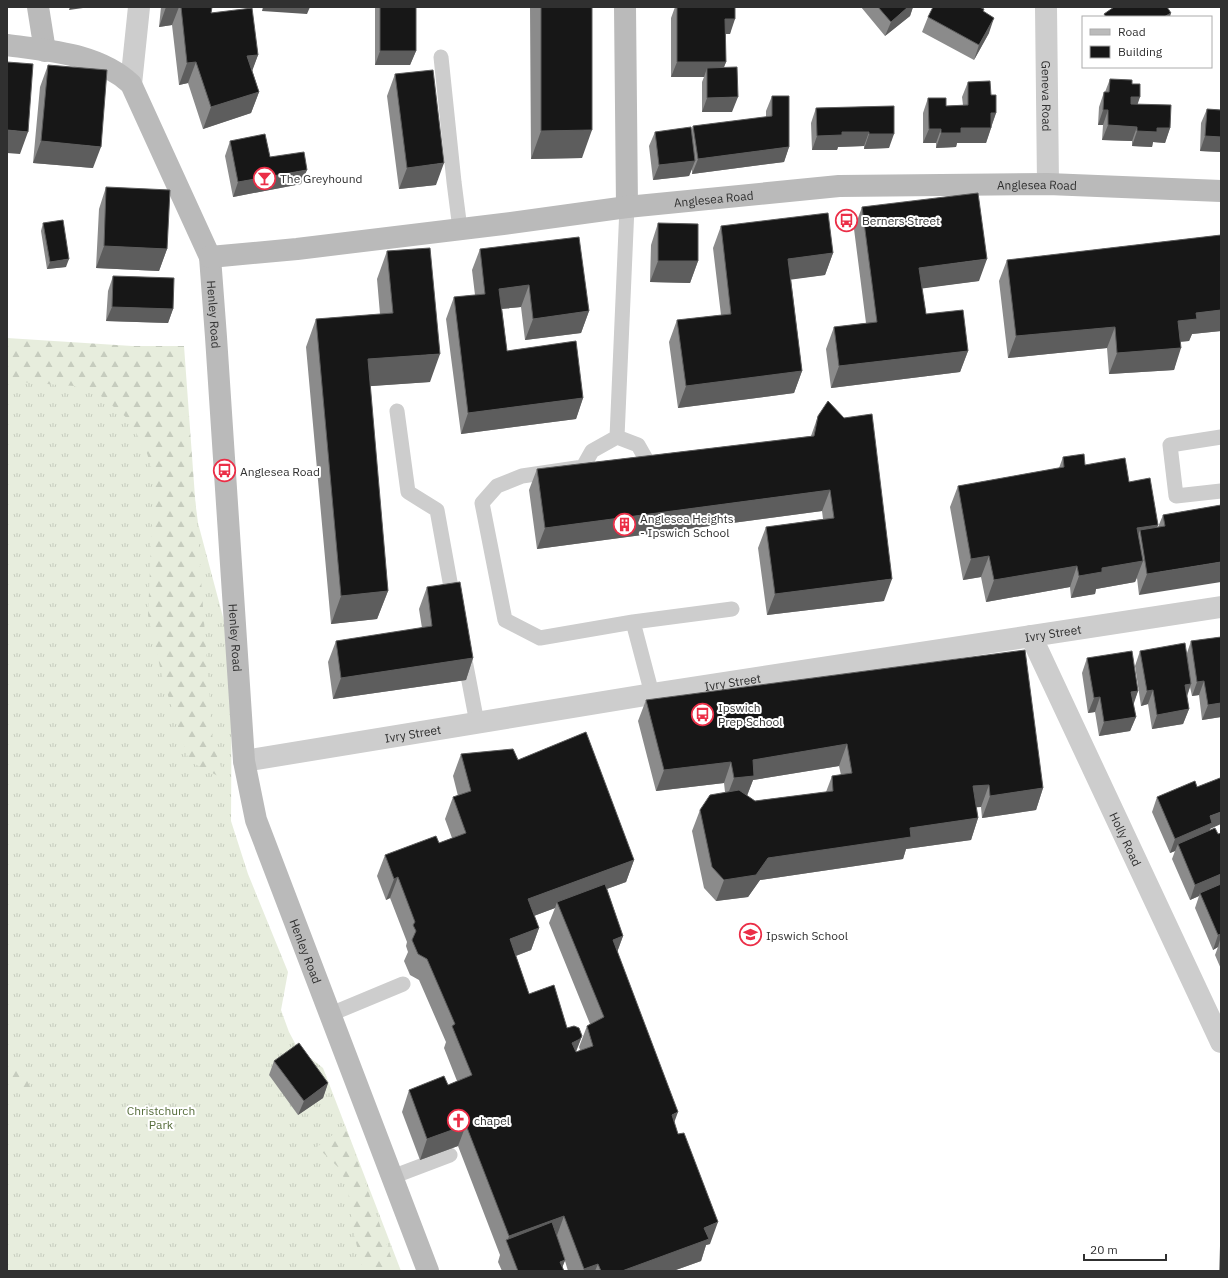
<svg xmlns="http://www.w3.org/2000/svg" width="1228" height="1278" viewBox="0 0 1228 1278" font-family="'IBM Plex Sans',sans-serif">
	<defs>
		<pattern id="grass-tufts" width="24" height="20" patternUnits="userSpaceOnUse"><rect width="24" height="20" fill="#e7eddd"/><path d="M3 7l-1-3M5 7V3M7 7l1-3M15 17l-1-3M17 17v-4M19 17l1-3" fill="none" stroke="#c6ccbe"/></pattern>
		<pattern id="forest-firs" width="22" height="20" patternUnits="userSpaceOnUse"><rect width="22" height="20" fill="#e7eddd"/><path d="M5 1l3.5 6h-7zM16 11l3.5 6h-7z" fill="#c6ccbe"/></pattern>
	</defs>
	<rect width="100%" height="100%" fill="#fff"/>
	<!-- grass -->
	<path fill="url(#grass-tufts)" d="M7 363 183 408 198 523 232 651 231 821 248 874 288 972 281 1010 289 1032 297 1047 323 1068 401 1271H7Z"/>
	<!-- forest -->
	<path fill="url(#forest-firs)" d="M7 338 132 346H184L213 744 224 776 220 777 189 761 163 680 148 615 154 476 146 450 128 419 101 396 74 386 7 381Z
		M7 1053 11 1062 28 1081 31 1090 21 1096 7 1070Z
		M345 1125 396 1271H363L354 1234 347 1184 339 1168 317 1147Z"/>
	<g fill="none" stroke-linecap="round" stroke-linejoin="round">
		<!-- lane -->
		<path stroke="#cdcdcd" stroke-width="15" d="M441 57 454 182 460 229
			M397 411 408 492 437 510 454 604
			M617 437 627 207
			M1221 437 1170 445 1176 496 1221 491
			M651 468 638 445 617 437 592 451 583 467 522 476 497 486 482 503 505 620 540 638 633 622 732 609
			M633 622 652 694
			M464 655 477 723
			M331 1014 403 984
			M392 1177 450 1155"/>
		<!-- street -->
		<g stroke="#cdcdcd" stroke-width="22">
			<path id="s1" d="M1046 7 1048 184"/>
			<path d="M131 84 139 7"/>
			<path id="s2" d="M1031 636 1221 1042"/>
			<path id="s3" d="M244 761 652 694 1221 607"/>
		</g>
		<!-- secondary -->
		<g stroke="#bababa" stroke-width="22">
			<path d="M38 7 45 51"/>
			<path d="M625 7 627 207"/>
			<path id="s4" d="M7 45C50 51 98 53 131 84L210 257 216 337 244 761 256 820 428 1271"/>
			<path id="s5" d="M210 257 297 249 503 224 627 207 839 186 1048 184 1221 191"/>
		</g>
	</g>
	<!-- wall -->
	<path fill="#8b8b8b" fill-rule="evenodd" d="M161 7H212L211 13 258 55 252 70 259 92 251 113 203 129 188 83 179 85 172 25 159 27Z
		M375 7H416V51L410 65H375Z
		M530 7H592L582 158 531 159Z
		M675 7H735L730 34H726V62L724 67 732 112H702V82L704 77H671V18Z
		M861 7H913L910 16 885 36Z
		M983 12 989 33 974 60 922 32 928 17Z
		M48 65 93 168 33 163 40 87Z
		M395 74 436 185 399 189 387 96Z
		M1110 79 1132 84 1137 104 1170 128 1165 143 1153 142 1152 147 1132 146V141L1102 140 1103 125H1098L1099 107 1104 92H1105Z
		M968 82 991 95 996 113 986 143H957L956 147 936 148V143H923V113L928 98 946 106 963 105 962 97Z
		M772 96 789 147 784 162 692 174V169L689 176 653 180 649 146 655 132H691L693 126 766 117V111Z
		M894 106 889 148 864 149V146L838 147 837 150H812L811 123 816 108Z
		M1207 109 1221 110V152L1200 151 1201 123Z
		M230 141 270 157 301 184 233 197 225 156Z
		M106 187 167 249 159 271 96 268 99 209Z
		M862 207 979 281 922 288 926 314 968 351 960 372 831 388 826 349 834 327 866 323 854 229Z
		M43 223 66 267 47 269 41 231Z
		M658 223 698 261 690 283 650 282 651 245Z
		M721 226 833 253 825 275 791 279 802 371 794 393 678 408 669 342 677 320 721 315 713 248Z
		M1221 235V331L1192 334 1189 341 1181 342 1174 370 1109 374 1107 348 1008 358 999 281 1007 260Z
		M480 249 589 311 581 333 525 340 521 307 502 309 507 351 583 398 576 419 461 434 446 319 454 297 475 295 472 270Z
		M387 251 430 382 370 386 388 591 377 619 331 624 306 347 316 319 380 314 377 279Z
		M113 276 173 309 168 323 106 321 108 291Z
		M818 416 884 601 767 615 758 548 766 527 823 519 822 511 537 549 529 490 537 469 811 436Z
		M1063 457 1085 465 1129 482 1158 525 1157 527H1158L1163 515 1221 505 1139 595 1137 578 1135 582 1096 589 1095 594 1071 598 1070 587 986 602 981 577 963 580 950 507 958 486 1059 468Z
		M427 587 473 658 466 680 333 699 328 662 336 641 422 628 419 609Z
		M1221 637V717L1202 720 1199 695 1192 696 1190 687 1187 697 1189 709 1183 724 1152 729 1148 704 1141 706 1135 666 1140 651 1187 653 1191 641Z
		M1087 658 1138 691 1133 704 1136 717 1130 731 1099 736 1095 712 1088 713 1082 673Z
		M646 700 1043 788 1036 810 982 818 981 807H976L978 818 971 840 906 849 903 859 760 880 748 897 716 901 704 888 692 831 700 810 725 792 724 783 656 791 638 721ZM839 766 841 775 832 776 826 792 755 801 747 796 753 780Z
		M461 754 518 760 634 860 626 882 607 889 623 936 617 952 674 1123 710 1244 706 1245 701 1261 673 1271H568L565 1261 562 1267 564 1271H502L498 1262 500 1255 458 1146 420 1160 402 1112 409 1090 448 1085 457 1081 444 1048 446 1042 419 980 410 975 404 961 408 952 406 946 407 942 390 898 386 900 377 876 385 855 439 843 452 838 445 819 453 797 458 796 453 776ZM555 908 549 923 590 1024 587 1026 579 1047 580 1050 576 1052 582 1036 567 1028 529 994 516 956 531 950 539 928 534 916Z
		M1157 797 1210 829V830L1218 834 1221 833V969L1215 955 1218 947 1213 950 1195 908 1199 896 1190 900 1172 859 1175 851 1170 853 1152 812Z
		M274 1061 328 1083 323 1098 298 1115 269 1075Z
		M1221 1244V1271H1219L1220 1246Z"/>
	<!-- shaded-wall -->
	<path fill="#5d5d5d" d="M70 7H90L69 10Z
		M166 7H179L172 25 159 27Z
		M263 7H310L307 14 262 11Z
		M908 7H913L910 16 885 36 891 22Z
		M1171 13 1170 17H1164Z
		M994 18 989 33 974 60 979 45Z
		M725 19H735L730 34H720Z
		M380 51H416L410 65H375Z
		M258 55 250 77 247 56Z
		M196 62 188 83 179 85 187 63Z
		M677 62H726L720 77 707 68 704 77H671Z
		M259 92 251 113 203 129 211 107Z
		M738 97 732 112H702L707 98Z
		M1131 97H1140L1135 112 1126 111Z
		M1103 110H1108L1103 125H1098Z
		M991 113H996L991 127Z
		M1108 125 1137 127 1132 141 1102 140Z
		M961 128H991L986 143H957L956 147 936 148 941 133Z
		M1157 128H1170L1165 143 1153 142 1152 147 1132 146 1137 131Z
		M929 129H941L936 143H923Z
		M7 130 28 132 20 154 7 153Z
		M592 130 582 158 531 159 541 131Z
		M842 132H869L864 146 838 147 837 150H812L817 136Z
		M869 134H894L889 148 864 149Z
		M1205 136 1221 137V152L1200 151Z
		M41 141 101 147 93 168 33 163Z
		M789 147 784 162 692 174 698 159Z
		M695 161 689 176 653 180 659 165Z
		M444 163 436 185 399 189 407 168Z
		M307 170 301 184 233 197 238 182Z
		M104 246 167 249 159 271 96 268Z
		M833 253 825 275 781 281 788 259Z
		M69 259 66 267 47 269 50 262Z
		M987 259 979 281 911 290 919 268Z
		M658 261H698L690 283 650 282Z
		M529 285 521 307 491 310 499 289Z
		M112 307 173 309 168 323 106 321Z
		M1221 310V331L1192 334 1189 341 1171 342 1178 321 1196 313Z
		M589 311 581 333 525 340 533 319Z
		M1115 327 1107 348 1008 358 1016 336Z
		M1181 348 1174 370 1109 374 1117 353Z
		M968 351 960 372 831 388 839 366Z
		M440 354 430 382 358 387 368 359Z
		M802 371 794 393 678 408 686 386Z
		M583 398 576 419 461 434 468 413Z
		M830 490 822 511 537 549 545 528Z
		M1158 525 1150 547 1140 530 1133 549 1137 528Z
		M989 556 981 577 963 580 971 559Z
		M1143 561 1135 582 1096 589 1095 594 1071 598 1079 576 1102 568Z
		M1221 562V582L1139 595 1147 574Z
		M1077 566 1070 587 986 602 994 580Z
		M892 579 884 601 767 615 775 594Z
		M388 591 377 619 331 624 341 596Z
		M473 658 466 680 333 699 341 678Z
		M1204 681 1199 695 1192 696 1197 682Z
		M1191 684 1186 698 1185 685Z
		M1153 690 1148 704 1141 706 1147 691Z
		M1138 691 1133 706 1131 692Z
		M1100 697 1095 712 1088 713 1094 698Z
		M1221 703V717L1202 720 1208 705Z
		M1189 709 1183 724 1152 729 1157 715Z
		M1136 717 1130 731 1099 736 1104 722Z
		M847 744 839 766 753 780 746 798 726 799 734 778 753 760Z
		M731 762 724 783 656 791 664 770Z
		M989 785 981 807 965 808 973 786Z
		M1043 788 1036 810 982 818 990 796Z
		M1221 812V824L1210 829 1207 837 1178 844 1175 851 1170 853 1175 839 1210 816Z
		M978 818 971 840 906 849 903 859 760 880 748 897 716 901 724 880 768 858 910 828Z
		M634 860 626 882 559 906 557 902 555 908 520 921 528 899Z
		M1221 874V887L1200 893 1199 896 1190 900 1195 885Z
		M398 877 390 898 386 900 394 879Z
		M539 928 531 950 502 961 510 939Z
		M1221 934V941L1220 940 1218 947 1213 950 1218 935Z
		M623 936 615 958 613 940Z
		M582 1036 572 1061V1043Z
		M328 1083 323 1098 298 1115 304 1101Z
		M678 1112 670 1134 672 1115Z
		M466 1125 458 1146 420 1160 427 1139Z
		M564 1216 556 1238 507 1243 509 1236Z
		M718 1222 710 1244 706 1245 701 1261 673 1271H622L704 1228Z
		M565 1260 561 1271 560 1262Z
		M598 1264 595 1271H583L584 1269Z"/>
	<!-- building -->
	<path fill="#171717" stroke="#5d5d5d" d="M181 7H212L211 13 252 8 258 55 247 56 259 92 211 107 196 62 187 63Z
		M380 7H416V51H380Z
		M541 7H592V130L541 131Z
		M677 7H735V19H725L726 62H677Z
		M878 7H908L891 22Z
		M933 7H979L984 9 983 11 994 18 979 45 928 17Z
		M1114 7H1167L1171 13 1164 17H1106L1104 14Z
		M7 62 33 64 28 132 7 130Z
		M48 65 107 70 101 147 41 141Z
		M737 67 738 97 707 98V68Z
		M433 70 444 163 407 168 395 74Z
		M1110 79 1132 80V84H1140V97H1131V104L1171 105 1170 128H1157V132L1137 131V127L1108 125V110H1103L1104 92H1109Z
		M990 81 991 95H996V113H991V128H961V133H941V129H929L928 98H946V106L968 105V82Z
		M772 96H789V147L698 159 693 126 772 116Z
		M894 106V134H869V132H842V135L817 136 816 108Z
		M1207 109 1221 110V137L1205 136Z
		M691 127 695 161 659 165 655 132Z
		M265 134 270 157 304 152 307 170 238 182 230 141Z
		M106 187 170 190 167 249 104 246Z
		M978 193 987 259 919 268 926 314 963 310 968 351 839 366 834 327 877 322 862 207Z
		M828 213 833 253 788 259 802 371 686 386 677 320 731 314 721 226Z
		M63 220 69 259 50 262 43 223Z
		M658 223 698 224V261H658Z
		M1221 235V310L1196 313 1197 319 1178 321 1181 348 1117 353 1115 327 1016 336 1007 260Z
		M579 237 589 311 533 319 529 285 499 289 507 351 576 341 583 398 468 413 454 297 485 294 480 249Z
		M430 248 440 354 368 359 388 591 341 596 316 319 393 313 387 251Z
		M113 276 174 278 173 309 112 307Z
		M828 401 844 418 872 414 892 579 775 594 766 527 834 518 830 490 545 528 537 469 814 436 818 416Z
		M1084 454 1085 465 1125 458 1129 482 1150 478 1158 525 1137 528 1143 561 1102 568V572L1079 576 1077 566 994 580 989 556 971 559 958 486 1064 467 1063 457Z
		M1221 505V562L1147 574 1140 530 1165 526 1163 515Z
		M460 582 473 658 341 678 336 641 432 626 427 587Z
		M1221 637V703L1208 705 1204 681 1197 682 1191 641Z
		M1185 643 1191 684 1185 685 1189 709 1157 715 1153 690 1147 691 1140 651Z
		M1025 650 1043 788 990 796 989 785 973 786 978 818 910 828 911 837 768 858 756 875 724 880 712 867 700 810 710 795 739 790 755 801 833 791 832 776 852 773 847 744 753 760 754 776 734 778 731 762 664 770 646 700Z
		M1132 651 1138 691 1131 692 1136 717 1104 722 1100 697 1094 698 1087 658Z
		M586 732 634 860 528 899 539 928 510 939 529 994 554 985 567 1028 574 1026 579 1028 582 1036 580 1039 572 1043 576 1052 593 1046 587 1026 604 1017 557 902 605 884 623 936 613 940 678 1112 672 1115 678 1134 684 1133 718 1222 704 1228 709 1239 622 1271H601L598 1264 584 1269 564 1216 509 1236 466 1125 427 1139 409 1090 444 1076 448 1085 472 1075 452 1026 455 1024 427 959 418 954 412 940 416 931 413 925 415 922 398 877 394 879 385 855 436 836 439 843 466 833 453 797 471 791 461 754 513 749 518 760Z
		M1220 778 1221 780V812L1210 816 1212 823 1175 839 1157 797 1195 781 1197 787Z
		M1215 828 1218 834 1221 833V874L1195 885 1178 844Z
		M1221 884V934L1218 935 1200 893Z
		M299 1043 328 1083 304 1101 274 1061Z
		M552 1222 565 1260 560 1262 564 1271H518L506 1240Z"/>
	<!-- icons -->
	<defs>
		<symbol id="bar-ring" viewBox="-11 -11 22 22"><circle r="9.5" fill="#fff" stroke="#eb2e47" stroke-width="1.5"/><path d="M-6-5H6L.8 .8V4.5H3.5V6h-7V4.5H-.8V.8Z" fill="#eb2e47"/></symbol>
		<symbol id="bus-ring" viewBox="-11 -11 22 22"><circle r="9.5" fill="#fff" stroke="#eb2e47" stroke-width="1.5"/><path d="M-5-6H5V4H4V6H2V4H-2V6H-4V4H-5ZM-3.5-4V0h7V-4ZM-3.5 1.2v1.5H-2V1.2ZM2 1.2v1.5H3.5V1.2Z" fill="#eb2e47"/></symbol>
		<symbol id="building-ring" viewBox="-11 -11 22 22"><circle r="9.5" fill="#fff" stroke="#eb2e47" stroke-width="1.5"/><path d="M-4-6H4V6H1V3H-1V6H-4ZM-2.5-4.3h1.7v1.8h-1.7ZM.8-4.3h1.7v1.8H.8ZM-2.5-1h1.7V.8h-1.7ZM.8-1h1.7V.8H.8Z" fill="#eb2e47"/></symbol>
		<symbol id="school-ring" viewBox="-11 -11 22 22"><circle r="9.5" fill="#fff" stroke="#eb2e47" stroke-width="1.5"/><path d="M0-5L7-2L0 1L-7-2ZM-4 1L0 2.5L4 1V4Q0 6-4 4Z" fill="#eb2e47"/></symbol>
		<symbol id="church-ring" viewBox="-11 -11 22 22"><circle r="9.5" fill="#fff" stroke="#eb2e47" stroke-width="1.5"/><path d="M-1.2-6h2.4v3.5h3.3v2.4h-3.3V6h-2.4V-.1h-3.3v-2.4h3.3Z" fill="#eb2e47"/></symbol>
	</defs>
	<g fill-rule="evenodd">
		<use href="#bar-ring" x="252" y="166" width="25" height="25"/>
		<use href="#bus-ring" x="834" y="208" width="25" height="25"/>
		<use href="#bus-ring" x="212" y="458" width="25" height="25"/>
		<use href="#building-ring" x="612" y="512" width="25" height="25"/>
		<use href="#bus-ring" x="690" y="702" width="25" height="25"/>
		<use href="#school-ring" x="738" y="922" width="25" height="25"/>
		<use href="#church-ring" x="446" y="1108" width="25" height="25"/>
	</g>
	<g text-anchor="middle" dominant-baseline="central" stroke-width="4" stroke-linejoin="round" paint-order="stroke">
		<!-- street labels -->
		<g font-size="12" fill="#303030" stroke="#fff">
			<text stroke="none"><textPath href="#s1" startOffset="89">Geneva Road</textPath></text>
			<text stroke="none"><textPath href="#s5" startOffset="831">Anglesea Road</textPath></text>
			<text stroke="none"><textPath href="#s5" startOffset="507">Anglesea Road</textPath></text>
			<text stroke="none"><textPath href="#s4" startOffset="380">Henley Road</textPath></text>
			<text stroke="none"><textPath href="#s3" startOffset="819">Ivry Street</textPath></text>
			<text stroke="none"><textPath href="#s4" startOffset="704">Henley Road</textPath></text>
			<text stroke="none"><textPath href="#s3" startOffset="495">Ivry Street</textPath></text>
			<text stroke="none"><textPath href="#s3" startOffset="171">Ivry Street</textPath></text>
			<text stroke="none"><textPath href="#s2" startOffset="224">Holly Road</textPath></text>
			<text stroke="none"><textPath href="#s4" startOffset="1028">Henley Road</textPath></text>
		</g>
		<!-- poi labels -->
		<g font-size="12" fill="#303030" stroke="#fff" text-anchor="start">
			<text x="280" y="178">The Greyhound</text>
			<text x="862" y="220">Berners Street</text>
			<text x="240" y="471">Anglesea Road</text>
			<text x="640" y="518">Anglesea Heights<tspan x="640" dy="14">- Ipswich School</tspan></text>
			<text x="718" y="707">Ipswich<tspan x="718" dy="14">Prep School</tspan></text>
			<text x="766" y="935">Ipswich School</text>
			<text x="474" y="1120">chapel</text>
		</g>
		<!-- park labels -->
		<g font-size="12" fill="#566d3b" stroke="#fff">
			<text x="161" y="1110">Christchurch<tspan x="161" dy="14">Park</tspan></text>
		</g>
	</g>
	<!-- border -->
	<rect width="1228" height="1278" fill="none" stroke="#303030" stroke-width="16"/>
	<!-- legend -->
	<rect x="1082" y="16" width="130" height="52" fill="#ffffff" stroke="#acacac"/>
	<rect x="1090" y="29" width="20" height="6" fill="#bababa" stroke="#acacac"/>
	<text x="1118" y="36" font-size="12" fill="#303030">Road</text>
	<rect x="1090" y="46" width="20" height="12" fill="#171717" stroke="#acacac"/>
	<text x="1118" y="56" font-size="12" fill="#303030">Building</text>
	<!-- scale -->
	<path d="M1084 1254v6h82v-6" fill="none" stroke="#303030" stroke-width="2"/>
	<text x="1090" y="1254" font-size="12" fill="#303030" stroke="#ffffff" stroke-width="3" paint-order="stroke">20 m</text>
</svg>
